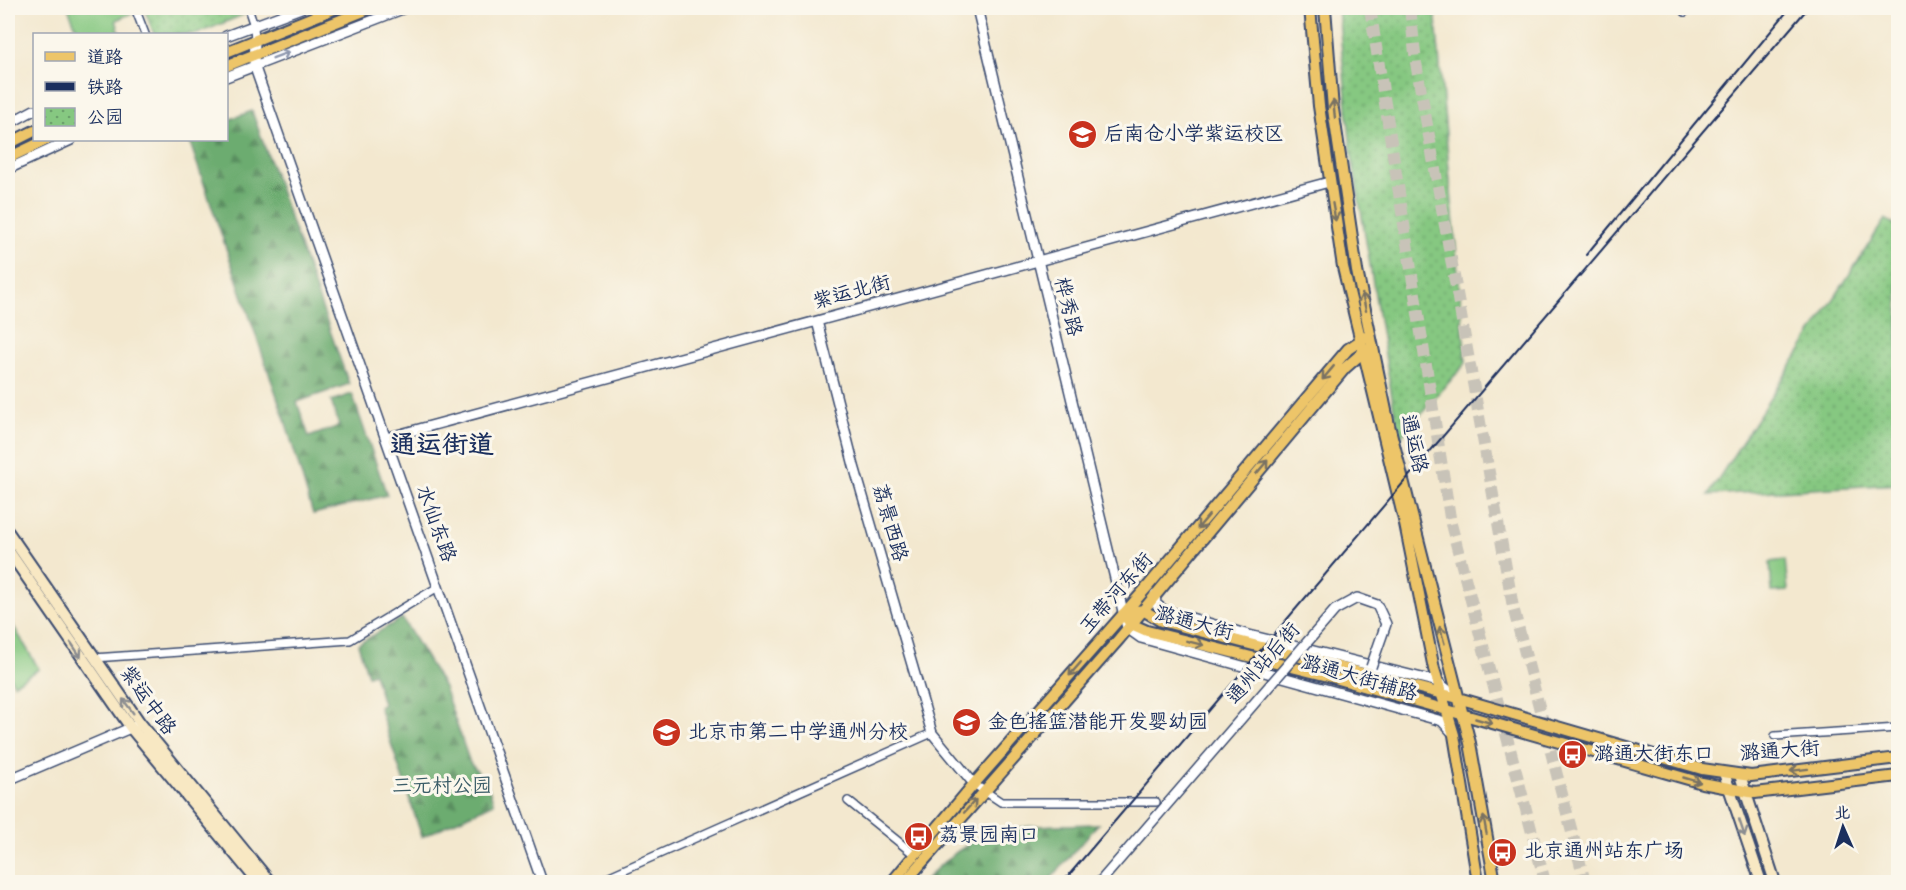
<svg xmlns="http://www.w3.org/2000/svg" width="1906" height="890" viewBox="0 0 1906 890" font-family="Kalam,'LXGW WenKai TC',sans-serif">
	<defs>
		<pattern id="forest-firs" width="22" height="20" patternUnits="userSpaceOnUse" patternTransform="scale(1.5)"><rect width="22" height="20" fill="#6cac6f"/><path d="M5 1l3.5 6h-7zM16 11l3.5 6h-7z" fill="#588c5e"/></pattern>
		<pattern id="park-dots" width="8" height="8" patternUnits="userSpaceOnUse" patternTransform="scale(1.5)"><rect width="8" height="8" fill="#86c881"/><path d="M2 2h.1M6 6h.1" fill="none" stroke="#6da36d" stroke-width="1.8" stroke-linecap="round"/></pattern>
	</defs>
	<rect width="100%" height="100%" fill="#fbf7ec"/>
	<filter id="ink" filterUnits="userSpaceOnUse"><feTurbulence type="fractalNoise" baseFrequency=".0167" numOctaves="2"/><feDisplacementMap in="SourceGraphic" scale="12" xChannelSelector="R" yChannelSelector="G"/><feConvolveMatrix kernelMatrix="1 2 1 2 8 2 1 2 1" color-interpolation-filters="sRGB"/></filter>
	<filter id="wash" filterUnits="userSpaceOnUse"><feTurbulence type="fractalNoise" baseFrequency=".008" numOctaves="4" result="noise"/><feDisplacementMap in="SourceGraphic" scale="24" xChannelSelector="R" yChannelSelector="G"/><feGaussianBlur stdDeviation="1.35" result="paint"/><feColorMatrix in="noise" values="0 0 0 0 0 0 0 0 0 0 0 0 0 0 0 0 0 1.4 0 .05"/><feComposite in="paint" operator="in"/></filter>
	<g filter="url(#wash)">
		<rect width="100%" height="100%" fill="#f3e8cf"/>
		<!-- forest -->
		<path fill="url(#forest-firs)" stroke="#446e66" stroke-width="1.5" d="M252 111 349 384 297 402 309 437 339 426 331 401 352 394 387 495 313 514 285 420 189 140H226L227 116 228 120Z
			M402 618 444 687 470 763 478 772 481 782H486L494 803 422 837 379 707 383 704 374 673 368 675 358 644Z
			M1098 824 1048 882H924C977 821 1024 826 1098 824Z"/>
		<!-- park -->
		<path fill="url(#park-dots)" stroke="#507c70" stroke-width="1.5" d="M144 8H243L245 14 197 34H154Z
			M1338 8H1435L1466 363 1399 439 1351 151Z
			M1885 219 1898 226V484L1708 495Z"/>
		<!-- garden -->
		<path fill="#86c881" stroke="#507c70" stroke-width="1.5" d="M68 8H130L132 13 116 20 120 34H79Z
			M1785 560 1788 591 1772 592 1770 562Z
			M8 617 39 669 14 684 8 673Z"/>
	</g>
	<g filter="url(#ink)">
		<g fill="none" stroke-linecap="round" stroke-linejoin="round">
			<!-- motorway-tunnel -->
			<path stroke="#c8c3b8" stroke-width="12" stroke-dasharray="12 6" stroke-linecap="butt" d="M1370 8 1451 524 1545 882
				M1410 8 1416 63 1513 607 1585 882"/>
			<defs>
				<path id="minor" d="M135 8 145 34
					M248 8 254 26 255 41
					M1685 12 1687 8
					M94 658 350 640 438 587
					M1775 736 1898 728
					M974 784 1001 802H1156
					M848 801 915 855
					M596 882 932 733"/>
				<path id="tertiary" d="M977 8 1127 628 1141 638 1442 721 1451 731
					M226 36 301 8
					M255 41 254 65 542 882
					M226 77 405 8
					M8 124 34 110
					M8 169 71 140
					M817 321 854 466 932 733 974 784
					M386 438 1329 182
					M1155 594 1156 604 1164 610 1249 635 1438 682 1457 697
					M8 780 135 726
					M1100 882 1271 684"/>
				<path id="secondary" d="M8 532 140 723 270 882
					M8 550 131 728 258 882
					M1724 773 1761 882
					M1740 775 1775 882"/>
				<path id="primary" d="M1310 8 1319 106 1343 267 1405 524 1434 669 1454 735 1478 882
					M1325 8 1333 109 1357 271 1389 425 1470 743 1495 882
					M226 52 336 8
					M226 66 371 8
					M8 144 34 131
					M8 158 46 140
					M1898 758 1751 776 1702 769 1458 698 1161 621 1143 610 1123 614 1131 624 1147 631 1328 676 1702 783 1755 793 1898 776
					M892 882 974 784 1149 585 1348 349 1366 337
					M905 882 1119 639 1345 368 1368 348"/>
			</defs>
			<!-- minor casing -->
			<use href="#minor" stroke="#3b4b6f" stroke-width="10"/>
			<!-- tertiary casing -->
			<use href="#tertiary" stroke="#3b4b6f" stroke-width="12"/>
			<!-- secondary casing -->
			<use href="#secondary" stroke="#3b4b6f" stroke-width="14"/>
			<!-- primary casing -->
			<use href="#primary" stroke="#3b4b6f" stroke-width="14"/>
			<!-- minor -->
			<use href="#minor" stroke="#fff" stroke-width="7"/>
			<!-- tertiary -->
			<use href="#tertiary" stroke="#fff" stroke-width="9"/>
			<!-- secondary -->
			<use href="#secondary" stroke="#f8e8c3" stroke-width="10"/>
			<!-- primary -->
			<use href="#primary" stroke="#edc569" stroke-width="10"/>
			<!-- rail -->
			<path stroke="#1b2f5e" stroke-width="2" d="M1586 255 1790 8
				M1063 882 1808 8"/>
			<defs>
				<path id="tertiary-bridge" d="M1271 684 1335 610 1357 598 1377 605 1386 624 1371 667"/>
			</defs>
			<!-- tertiary-bridge casing -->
			<use href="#tertiary-bridge" stroke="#3b4b6f" stroke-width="12" stroke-linecap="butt"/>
			<!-- tertiary-bridge -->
			<use href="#tertiary-bridge" stroke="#fff" stroke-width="9"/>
		</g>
		<!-- one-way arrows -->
		<defs><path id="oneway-shaft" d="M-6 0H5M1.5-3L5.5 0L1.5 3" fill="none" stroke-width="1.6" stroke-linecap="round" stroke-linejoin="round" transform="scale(1.5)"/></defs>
		<use stroke="#8d97ae" href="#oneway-shaft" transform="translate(281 55) rotate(-21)"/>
		<g stroke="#797263">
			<use href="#oneway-shaft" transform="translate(1334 109) rotate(-96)"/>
			<use href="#oneway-shaft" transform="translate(1334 212) rotate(80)"/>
			<use href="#oneway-shaft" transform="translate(1364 302) rotate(-103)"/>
			<use href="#oneway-shaft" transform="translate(1328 373) rotate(130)"/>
			<use href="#oneway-shaft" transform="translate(1262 467) rotate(-50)"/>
			<use href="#oneway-shaft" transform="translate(1203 522) rotate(130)"/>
			<use href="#oneway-shaft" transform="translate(1442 635) rotate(-106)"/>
			<use href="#oneway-shaft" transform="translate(1195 643) rotate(14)"/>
			<use href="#oneway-shaft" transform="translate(1075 669) rotate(131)"/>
			<use href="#oneway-shaft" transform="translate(1484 721) rotate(16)"/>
			<use href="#oneway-shaft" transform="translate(1799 770) rotate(173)"/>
			<use href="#oneway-shaft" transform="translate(1692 780) rotate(16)"/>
			<use href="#oneway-shaft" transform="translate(970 806) rotate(-48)"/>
			<use href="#oneway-shaft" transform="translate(1485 825) rotate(-100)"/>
		</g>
		<g stroke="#8a8c90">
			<use href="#oneway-shaft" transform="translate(76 650) rotate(56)"/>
			<use href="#oneway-shaft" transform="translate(128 706) rotate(-127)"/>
			<use href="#oneway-shaft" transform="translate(1742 828) rotate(71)"/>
		</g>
	</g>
	<!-- icons -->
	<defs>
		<symbol id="school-disc" viewBox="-11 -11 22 22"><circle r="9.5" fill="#c8321e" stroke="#fbf7ec"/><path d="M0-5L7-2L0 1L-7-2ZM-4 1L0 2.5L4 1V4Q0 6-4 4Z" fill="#fff"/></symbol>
		<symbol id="bus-disc" viewBox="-11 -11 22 22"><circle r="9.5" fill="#c8321e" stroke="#fbf7ec"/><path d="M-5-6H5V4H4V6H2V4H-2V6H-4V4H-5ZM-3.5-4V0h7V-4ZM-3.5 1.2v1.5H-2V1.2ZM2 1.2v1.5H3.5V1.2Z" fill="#fff"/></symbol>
	</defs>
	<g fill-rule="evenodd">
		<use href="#school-disc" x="1066" y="118" width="33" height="33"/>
		<use href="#school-disc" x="950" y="706" width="33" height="33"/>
		<use href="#school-disc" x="650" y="716" width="33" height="33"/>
		<use href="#bus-disc" x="1556" y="738" width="33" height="33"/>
		<use href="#bus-disc" x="902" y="820" width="33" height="33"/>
		<use href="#bus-disc" x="1486" y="836" width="33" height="33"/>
	</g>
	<g text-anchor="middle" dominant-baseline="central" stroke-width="6" stroke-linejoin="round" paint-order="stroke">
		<!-- poi labels -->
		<g font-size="20" fill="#1b2f5e" stroke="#fbf7ec" text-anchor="start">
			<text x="1104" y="135">后南仓小学紫运校区</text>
			<text x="988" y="723">金色摇篮潜能开发婴幼园</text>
			<text x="688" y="733">北京市第二中学通州分校</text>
			<text x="1594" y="755">潞通大街东口</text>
			<text x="939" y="836">荔景园南口</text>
			<text x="1524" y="852">北京通州站东广场</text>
		</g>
		<!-- street labels -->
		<g font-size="20" fill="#1b2f5e" stroke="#fbf7ec">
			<text transform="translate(852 293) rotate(-15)">紫运北街</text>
			<text transform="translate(1067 307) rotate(76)">桦秀路</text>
			<text transform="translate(1413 444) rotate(77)">通运路</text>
			<text transform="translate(889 523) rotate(74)">荔景西路</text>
			<text transform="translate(435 524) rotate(70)">水仙东路</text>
			<text transform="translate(1117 594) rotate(-49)">玉带河东街</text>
			<text transform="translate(1194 624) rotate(15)">潞通大街</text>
			<text transform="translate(1264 664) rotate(-49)">通州站后街</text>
			<text transform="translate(1359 679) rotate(16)">潞通大街辅路</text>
			<text transform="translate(147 701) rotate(54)">紫运中路</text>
			<text transform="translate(1780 752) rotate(-4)">潞通大街</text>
		</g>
		<!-- park labels -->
		<g font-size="20" fill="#3b5d68" stroke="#fbf7ec">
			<text x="442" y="787">三元村公园</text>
		</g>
		<!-- district labels -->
		<g font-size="26" font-weight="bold" fill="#1b2f5e" stroke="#fbf7ec">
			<text x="442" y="446">通运街道</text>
		</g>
	</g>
	<!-- margin -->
	<rect width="1906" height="890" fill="none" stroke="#fbf7ec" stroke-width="30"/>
	<!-- legend -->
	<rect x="33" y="33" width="195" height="108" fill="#fbf7ec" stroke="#a1a7b3" stroke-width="1.5"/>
	<rect x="45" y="52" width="30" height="9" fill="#edc569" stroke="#a1a7b3" stroke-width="1.5"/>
	<text x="87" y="63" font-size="18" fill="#1b2f5e">道路</text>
	<rect x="45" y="82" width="30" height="9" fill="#1b2f5e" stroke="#a1a7b3" stroke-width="1.5"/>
	<text x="87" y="93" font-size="18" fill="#1b2f5e">铁路</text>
	<rect x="45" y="108" width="30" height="18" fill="url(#park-dots)" stroke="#a1a7b3" stroke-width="1.5"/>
	<text x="87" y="123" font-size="18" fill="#1b2f5e">公园</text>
	<!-- north arrow -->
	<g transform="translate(1843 827) rotate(357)" stroke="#fbf7ec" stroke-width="4.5" paint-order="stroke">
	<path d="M0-4.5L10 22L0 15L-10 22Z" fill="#1b2f5e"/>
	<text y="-9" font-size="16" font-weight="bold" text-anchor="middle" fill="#1b2f5e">北</text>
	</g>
</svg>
